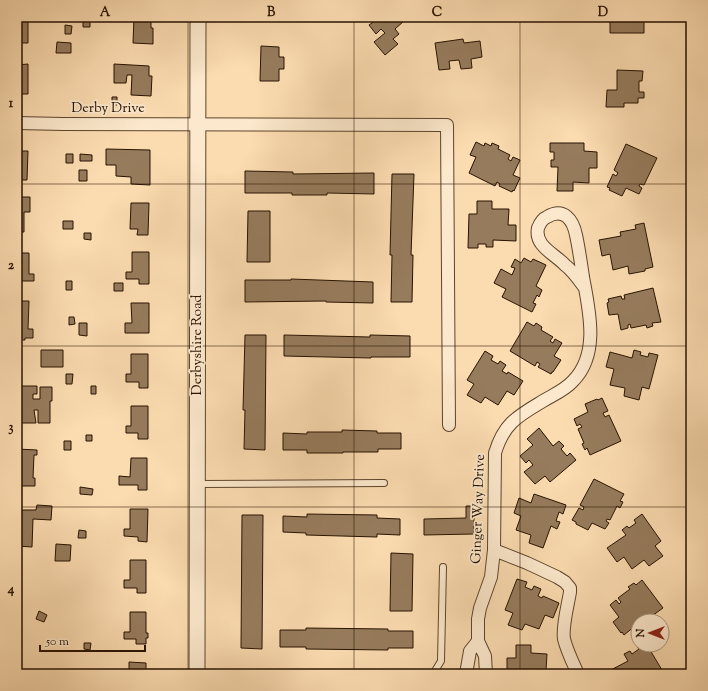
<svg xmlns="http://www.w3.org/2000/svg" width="708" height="691" viewBox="0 0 708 691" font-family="'Sorts Mill Goudy',serif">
	<rect width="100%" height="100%" fill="#fbdbb0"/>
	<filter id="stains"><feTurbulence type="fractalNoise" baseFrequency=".005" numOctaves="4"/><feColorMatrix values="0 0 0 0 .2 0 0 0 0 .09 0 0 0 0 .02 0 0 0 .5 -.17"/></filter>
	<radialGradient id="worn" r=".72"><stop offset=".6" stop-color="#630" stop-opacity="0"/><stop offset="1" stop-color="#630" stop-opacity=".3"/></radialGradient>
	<!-- building -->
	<path fill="#967b5c" stroke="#281300" d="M17 17H28V43H17Z
		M134 17H151V28H153V44L133 43Z
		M372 17H401L404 21 395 29 399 34 393 39 398 44 385 55 374 42 385 33 381 29 376 34 369 25 375 21Z
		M617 17H640V20H644V33H610V20H617Z
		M83 18H90V27H83Z
		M65 25 72 26 71 34H65Z
		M463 39 464 43 480 41 482 57 471 59 472 68 461 69 459 60 449 61 450 69 439 70 435 43Z
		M57 42 71 43V53H56Z
		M261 46 279 47V57H284V69H279V81H260Z
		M28 64V94H17V65Z
		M114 64 149 66V76H152L151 96 131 95 132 75H127L126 83H114Z
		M617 70 643 71 642 81H639V92H644V98H638V103H624V107H606L607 90H617Z
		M112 97H117V105H112Z
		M476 142 484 146 485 143 491 146 492 143 499 146 498 149 510 155 508 159 511 161 513 157 520 160 513 175 520 178 514 191 513 190 512 192 499 186 500 184 497 182 495 186 469 173 476 157 470 155Z
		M550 143H584V151L597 152V168H589V183L573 182V191H557L558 167H551V160H554V152H550Z
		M626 144 657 158 644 185 640 184 639 186 642 188 639 194 626 188 622 196 609 190 610 188 607 187 613 174 616 176 618 173 614 170Z
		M106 149 150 150V185L131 184V177L116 176V165H106Z
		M17 151H28L27 180H17Z
		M66 154H73V163H66Z
		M80 154 92 155V161H80Z
		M79 170H87V181H79Z
		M245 171 293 172V174L374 173V194L327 193V195H292V193H245Z
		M392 174H414L411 255H413L412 302H391L392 255H390Z
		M17 197H30V212H24V232H17Z
		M477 201H492V209H509L508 225H516V241L493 240V247H486V244H478V248H468L469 214H477Z
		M131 203H149L148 235H137L138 229H130Z
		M248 211H270V262H247Z
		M63 221H73V229H63Z
		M644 223 653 267 645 269V271L629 274 628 266 613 270 610 254 602 256 599 240 621 236 620 232 636 229 635 225Z
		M84 233H91V240L84 239Z
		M132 252H149V284H139V279H126V272H132Z
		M17 253H29V274H34V281H17Z
		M524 258 531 262 533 259 546 265 536 286 542 290 539 297 537 295 533 303 536 304 532 312 502 297 506 289 494 283 501 269 512 275 515 268 511 267 515 259 521 263Z
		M291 279 373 282V303L326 302V301L245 302V280H291Z
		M66 281H72V290H66Z
		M114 283H123V291H114Z
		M653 288 661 322 652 323 653 326 647 328 646 325 631 328 630 324 628 325V328L621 330 618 314 609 315 607 303 609 302 608 299 621 296 622 299H625L624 295Z
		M17 301H29L28 329H33V338H25V340H19V336H17Z
		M131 303H149V333H125V323H132Z
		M69 317H74L75 324 69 325Z
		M527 322 534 326 536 323 542 327 541 330 553 337 550 341 553 343 555 339 562 343 554 356 561 360 553 372H552L551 374 538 367 540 364 537 362 535 366 510 351Z
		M79 323H87V336L79 335Z
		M245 335H266L265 450 244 449 245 410H243Z
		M284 335 370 337V335L410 336V357H371V358L284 356Z
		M41 350H63V367H41Z
		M634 350 641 352 640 355 648 357 649 353 658 355 649 389 642 387 639 400 624 396 625 388 610 385 614 369 606 367 610 352 632 358Z
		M485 351 493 356 491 360 498 364 500 361 506 365 502 371 507 374 508 372 523 381 514 395 507 391 498 405 485 397 481 403 467 395 474 384 467 380Z
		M131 354H148V388H139V382H126V374H131Z
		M66 374H73L72 384H66Z
		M17 386H37V394H33V399H40V387H52V401H50V423H38V410H34L36 423H17Z
		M91 386H96V394H91Z
		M602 398 608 411 603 413 605 417 609 415 621 441 590 455 587 448 585 450 582 444 584 443 578 429 582 427 580 424 577 426 574 419 588 412 585 404 597 399 598 400Z
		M131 406H148V439H138V433H126V426H131Z
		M539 428 553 446 559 441 564 446 561 449 567 456 570 453 576 460 550 482 545 476 535 484 524 472 533 465 529 460 526 463 520 456 533 445 527 439Z
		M342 430 377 431V433H401V449H378V452H343V453H307V450H283V433L307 434V432H342Z
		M86 435H92V441H86Z
		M64 441H71V450H64Z
		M17 449 37 450V455H34L33 478H35V486H17Z
		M131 458H147V490H138V485H119V476L130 477Z
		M594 479 624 494 620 501 623 502 620 508 617 506 610 520 607 519 606 521 609 523 605 529 592 523 588 530 576 524V522L572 520 579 508 583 510 584 507 580 505Z
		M80 487 93 489 92 495 80 494Z
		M534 494 566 505 563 514 559 512 556 521 560 522 557 529 551 526 543 548 529 543 531 535 516 530 521 516 514 513 519 498 531 503Z
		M37 505 52 506 51 520 33 519 32 547 17 546V510H36Z
		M466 506H474V534L424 535V519L466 518Z
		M130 509H148L147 542 138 541V537L124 536V529H130Z
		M307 514 377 515V518L400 519V535L377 534V537L306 535V533L283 532V516L307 517Z
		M642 514 661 541 655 546 663 556 649 566 644 560 632 569 624 557 617 562 607 548 626 535 622 530 627 526 629 528 636 523 634 520Z
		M242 515H263L262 649 241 648Z
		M79 530 86 531V538H78Z
		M56 544 71 545 70 561H55Z
		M391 553 413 554 412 611H390Z
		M130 560H146V593H137V588H124V580H130Z
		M517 579 527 582 525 587 532 590 534 586 541 589 538 596 542 598 543 596 559 603 553 618 545 615 539 629 525 624 522 630 508 625 513 613 505 610Z
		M642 580 663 608 645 621H638V624L636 622 633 624 635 626 624 635 622 632 621 633 613 622 619 617 610 605 616 600 619 604 621 602 618 598 630 589 628 587 634 583 636 585Z
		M39 611 47 615 44 622 36 619Z
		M130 612H146V633H148V638H146V644H136V639H124V632H130Z
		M306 628 388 629V631H413V648H388V650L306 649V647H280V630H306Z
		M84 643H91L90 650 84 649Z
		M516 645H531V653L547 654 546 670H555L554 674H507V658H516Z
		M638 645H647L662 670 655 674H609L607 672 628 661 624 654 630 651 632 654 639 649 637 646Z
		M129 662 146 663V674H129Z"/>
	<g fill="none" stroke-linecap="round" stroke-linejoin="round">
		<defs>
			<path id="service" d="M197 484 384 483
				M433 674 441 661 443 567"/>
			<path id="minor" d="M17 123 63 124 447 125 449 425
				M494 550 527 563 557 577 565 582 570 588V592C568 605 562 626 564 639 567 651 573 663 578 674
				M466 674 470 651 478 641
				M486 674 485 656 478 641V619L480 608 491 577 494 550 495 453C504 423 518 416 543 401 553 395 565 390 573 381 600 354 589 310 583 277 581 263 579 249 576 235 573 220 564 207 547 217 542 219 540 223 538 228 534 246 555 254 565 265 573 271 579 280 585 288"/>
			<path id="tertiary" d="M197 674 198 17"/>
		</defs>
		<!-- service casing -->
		<use href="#service" stroke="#5d452c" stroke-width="8"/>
		<!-- minor casing -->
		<use href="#minor" stroke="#5d452c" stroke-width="14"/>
		<!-- tertiary casing -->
		<use href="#tertiary" stroke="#5d452c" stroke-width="17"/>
		<!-- service -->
		<use href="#service" stroke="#fce8cc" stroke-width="6"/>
		<!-- minor -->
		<use href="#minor" stroke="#fce8cc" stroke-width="12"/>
		<!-- tertiary -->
		<use href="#tertiary" stroke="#fce8cc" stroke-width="15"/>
	</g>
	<!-- grid -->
	<path fill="none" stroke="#281300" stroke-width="1" stroke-opacity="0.55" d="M188 17V674M354 17V674M520 17V674M17 184H691M17 346H691M17 507H691"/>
	<g text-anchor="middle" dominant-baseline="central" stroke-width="3.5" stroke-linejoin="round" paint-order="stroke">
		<!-- street labels -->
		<g font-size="14" fill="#281300" stroke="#fce8cc">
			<text x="108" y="109">Derby Drive</text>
			<text transform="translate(198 345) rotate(-90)">Derbyshire Road</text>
			<text transform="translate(479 509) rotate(-88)">Ginger Way Drive</text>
		</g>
	</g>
	<!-- margin -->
	<rect width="708" height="691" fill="none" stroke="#fbdbb0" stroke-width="44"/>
	<!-- north arrow -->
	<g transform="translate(650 633) rotate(270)"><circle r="19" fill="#fce8cc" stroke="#a7937a"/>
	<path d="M0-3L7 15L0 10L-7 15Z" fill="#8f2418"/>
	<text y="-6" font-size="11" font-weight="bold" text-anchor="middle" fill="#281300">N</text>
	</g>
	<!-- scale -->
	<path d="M40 645v6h105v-6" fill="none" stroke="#281300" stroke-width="2"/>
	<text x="46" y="645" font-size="12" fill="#281300" stroke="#fce8cc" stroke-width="3" paint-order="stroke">50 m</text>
	<rect x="22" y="22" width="664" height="647" fill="none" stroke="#281300" stroke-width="1.5"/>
	<g font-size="13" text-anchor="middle" font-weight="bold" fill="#281300">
		<text x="105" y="16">A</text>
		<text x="271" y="16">B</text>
		<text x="437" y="16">C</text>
		<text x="603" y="16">D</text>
		<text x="11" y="107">1</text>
		<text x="11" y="269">2</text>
		<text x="11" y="431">3</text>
		<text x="11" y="593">4</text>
	</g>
	<rect width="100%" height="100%" filter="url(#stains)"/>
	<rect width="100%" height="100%" fill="url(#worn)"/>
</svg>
